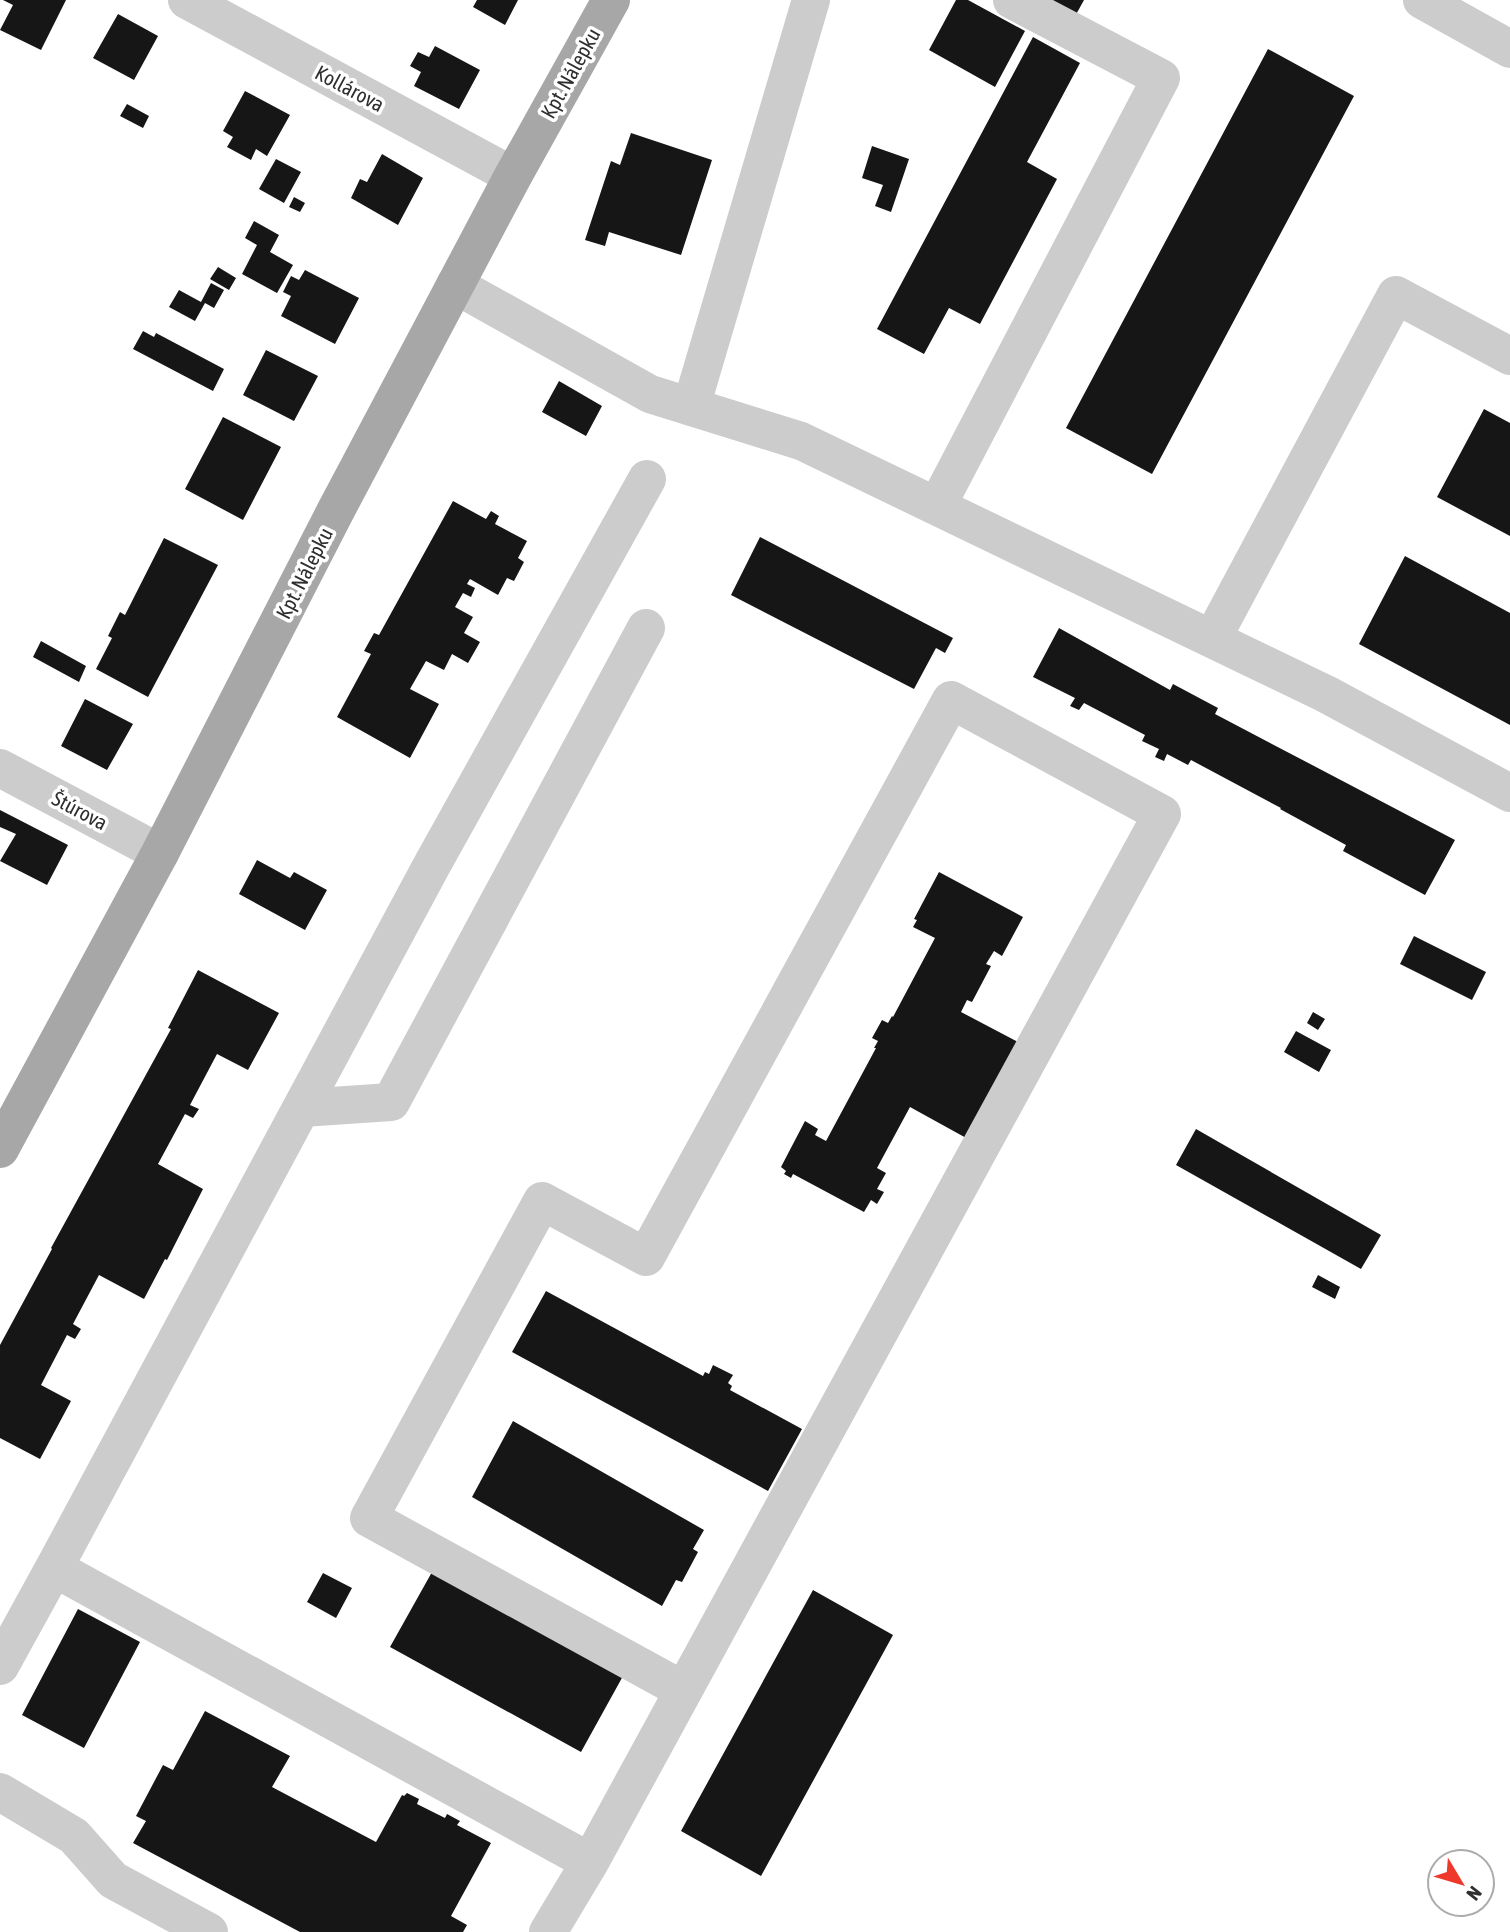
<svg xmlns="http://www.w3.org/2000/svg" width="1510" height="1932" viewBox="0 0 1510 1932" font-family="'Asap Condensed',sans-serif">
	<rect width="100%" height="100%" fill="#fff"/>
	<!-- building -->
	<path fill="#161616" d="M3 0H66L41 50 0 30 13 5Z
		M477 0H518L505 25 473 7Z
		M956 0H968L1025 31 995 87 929 50Z
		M1035 0H1084L1073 20Z
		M118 14 158 36 134 80 93 58Z
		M1033 37 1080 63 1027 162 1057 179 980 324 949 308 924 354 877 329Z
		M435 46 480 70 459 109 414 86 421 72 410 66 418 52 429 57Z
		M1268 49 1354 96 1152 474 1066 428Z
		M245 91 290 115 267 156 256 149 251 160 227 147 233 137 223 131Z
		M127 104 149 116 143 128 120 116Z
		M631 133 712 160 681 255 609 232 605 246 585 240 611 161 620 165Z
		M872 146 909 159 891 212 875 206 883 185 862 178Z
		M382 154 423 178 398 225 351 198 360 179 367 182Z
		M276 159 301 172 284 203 259 189Z
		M294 197 305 203 300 212 289 207Z
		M254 221 279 235 270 252 293 265 277 293 242 274 257 245 245 238Z
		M218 267 236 278 229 290 210 279Z
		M305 270 359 298 335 344 281 316 291 296 283 292 291 276 299 280Z
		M211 283 224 290 214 308 205 303 195 321 169 307 179 290 201 302Z
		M143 331 154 337 156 333 224 369 213 391 133 349Z
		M266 350 318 376 294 421 243 395Z
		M559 381 602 406 586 436 542 412Z
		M1484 409 1510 423V536L1437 497Z
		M223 417 281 447 243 520 185 489Z
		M453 501 486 519 491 511 499 516 495 524 527 541 518 558 524 562 514 581 507 578 498 595 470 579 467 584 475 588 471 597 463 593 455 607 473 617 464 633 480 642 468 663 452 654 444 670 426 661 410 689 439 704 410 758 337 717 371 654 364 651 374 633 379 635Z
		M760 537 953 638 945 653 936 648 914 689 731 595Z
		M164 538 218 565 148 697 96 669 112 638 108 636 120 612 125 615Z
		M1405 556 1510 613V725L1359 644Z
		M1059 628 1170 690 1173 684 1218 708 1215 714 1455 840 1425 895 1343 851 1346 845 1280 809 1281 808 1191 760 1188 765 1167 754 1164 761 1155 757 1159 749 1142 741 1145 735 1084 703 1079 710 1070 706 1075 698 1033 677Z
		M41 641 86 666 79 682 33 657Z
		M85 699 133 724 107 770 61 746Z
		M0 810 68 845 47 885 0 861 16 834 0 827Z
		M257 860 290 878 294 872 327 890 305 930 239 894Z
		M939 872 1023 917 1002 956 994 951 986 964 991 966 972 1002 967 1000 961 1012 1020 1043 968 1139 910 1107 877 1168 886 1173 877 1189 884 1192 877 1204 871 1200 864 1212 793 1174 791 1178 784 1174 786 1171 781 1167 805 1121 818 1129 815 1135 826 1141 876 1048H874L878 1041 872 1038 882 1020 888 1023 892 1016 893 1017 935 938 913 927 917 920 914 919Z
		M1414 936 1486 972 1472 1000 1400 964Z
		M198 970 279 1013 248 1070 217 1054 190 1105 199 1109 193 1118 185 1114 158 1164 203 1189 167 1260 165 1259 144 1299 99 1275 73 1324 81 1329 75 1339 67 1335 41 1385 71 1401 40 1459 0 1438V1345L52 1249 51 1248 171 1029 168 1028Z
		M1313 1012 1325 1019 1318 1030 1307 1023Z
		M1296 1031 1331 1050 1319 1072 1284 1052Z
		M1196 1129 1381 1235 1361 1269 1176 1165Z
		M1318 1275 1340 1287 1335 1299 1312 1287Z
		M546 1291 703 1376 705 1372 709 1374 713 1365 733 1375 728 1383 732 1386 730 1390 802 1429 768 1491 512 1352Z
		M513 1421 704 1530 693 1549 698 1552 682 1582 676 1580 662 1606 472 1497Z
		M432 1572 623 1676 581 1752 390 1647Z
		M323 1573 352 1588 336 1618 307 1602Z
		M813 1590 893 1635 761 1876 681 1831Z
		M78 1609 140 1642 84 1748 22 1715Z
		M205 1711 290 1756 272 1787 376 1842 402 1795 404 1796 407 1793 419 1799 417 1804 445 1818 447 1814 460 1821 457 1825 491 1843 451 1916 467 1925 463 1932H300L133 1843 146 1821 136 1816 163 1765 173 1770Z"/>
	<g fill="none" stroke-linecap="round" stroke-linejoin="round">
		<!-- minor -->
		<path stroke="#ccc" stroke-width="38" d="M187 0 513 176
			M1422 0 1510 49
			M455 285 650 394 801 441 1326 694 1510 793
			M691 407 811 0
			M937 506 1161 78 1012 0
			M1212 639 1396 295 1510 356
			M0 768 160 853
			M302 1108 391 1102 646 628
			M54 1568 433 863 647 479
			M0 1666 54 1568 590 1862 548 1932
			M0 1792 74 1836 113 1880 209 1932
			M590 1862 1162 814 951 700 646 1257 542 1201 369 1518 683 1690"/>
		<!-- major -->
		<path stroke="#a7a7a7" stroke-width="38" d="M0 1149 160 853 335 512 513 176 611 0"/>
	</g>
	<g text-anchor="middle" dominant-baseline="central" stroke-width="7" stroke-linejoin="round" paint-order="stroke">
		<!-- street labels -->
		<g font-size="21" fill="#2f2f2f" stroke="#fff">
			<text transform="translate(570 73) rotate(-61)">Kpt. Nálepku</text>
			<text transform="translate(350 88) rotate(28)">Kollárova</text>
			<text transform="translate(304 573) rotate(-63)">Kpt. Nálepku</text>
			<text transform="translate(80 810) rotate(28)">Štúrova</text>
		</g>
	</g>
	<!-- north arrow -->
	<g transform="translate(1461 1883) rotate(128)"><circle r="33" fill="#ffffff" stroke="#acacac" stroke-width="2"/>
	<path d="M0-5L12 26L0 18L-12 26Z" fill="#ed382b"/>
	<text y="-10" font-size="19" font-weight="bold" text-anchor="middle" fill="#2f2f2f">N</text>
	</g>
</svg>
